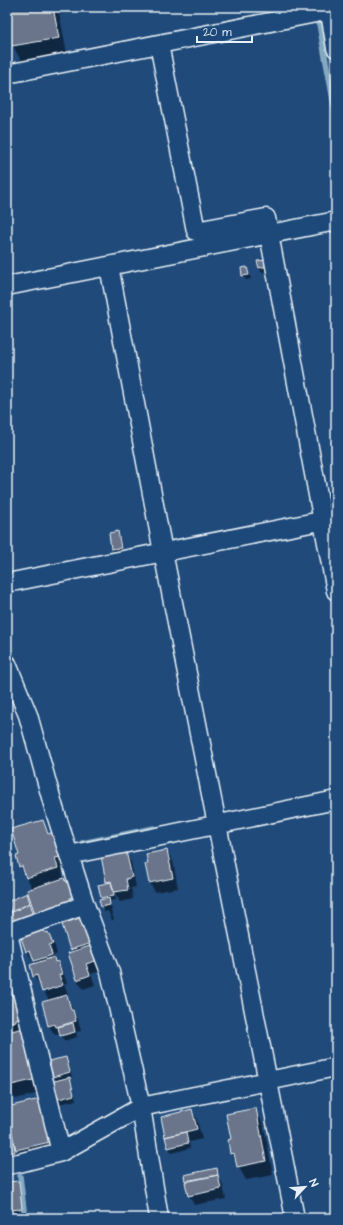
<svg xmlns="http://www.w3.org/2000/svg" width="343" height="1225" viewBox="0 0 343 1225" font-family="'Architects Daughter',sans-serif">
	<rect width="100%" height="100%" fill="#1f4a7a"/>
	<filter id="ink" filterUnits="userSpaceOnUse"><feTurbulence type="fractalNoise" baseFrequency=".025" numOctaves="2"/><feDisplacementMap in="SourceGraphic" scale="8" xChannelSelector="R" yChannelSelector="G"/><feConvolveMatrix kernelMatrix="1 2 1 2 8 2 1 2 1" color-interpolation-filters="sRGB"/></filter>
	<g filter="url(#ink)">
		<!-- shadow -->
		<path fill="#0007" d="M7 7H58L67 54 22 62 13 46 8 20 7 21Z
			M267 261 270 271 262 272 259 268Z
			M247 268 249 272 251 279 246 280 243 276Z
			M118 533 120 537 123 552 115 553 112 549Z
			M42 821 68 870 62 872 65 882 67 881 72 891 78 906 35 912 34 913 36 920 17 923 8 903 26 894 30 900H31L33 889 20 866V856Z
			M7 825 11 837 7 838Z
			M11 839 13 848 7 849V840Z
			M167 851 173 861 178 888 155 892 150 883 149 864Z
			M126 852 131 862 136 887 131 888 133 899 120 902 114 892 116 900 109 901 112 910H111L114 920H112L108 911 104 912 102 907 104 900 102 898 108 884 102 857Z
			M82 918 103 970 91 974 95 985 83 989 77 980 73 953 71 949Z
			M43 929 46 934 48 933 54 943 57 954 54 955 57 963 58 962 63 972 67 983 64 984 68 994 66 995 78 1020 81 1031 76 1032 77 1037 64 1041 61 1034 55 1035 49 1026 43 1002 49 1001 41 985 40 986 34 976 37 964 34 960 33 961 27 951Z
			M7 952 44 1092 15 1099 7 1083Z
			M65 1058 68 1063 72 1077 69 1078 72 1083 76 1100 59 1104 56 1099 57 1081 54 1076Z
			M39 1100 57 1155 25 1163 17 1149 7 1108Z
			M192 1110 197 1120 202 1139 189 1142 190 1148 172 1153 169 1148 166 1136Z
			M255 1110 263 1123 273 1175 246 1180 231 1153 232 1140Z
			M13 1143 16 1148 17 1157 7 1158V1144Z
			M216 1169 223 1186 226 1199 194 1205 189 1195 185 1176Z
			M18 1182 21 1187 24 1213 12 1214 9 1209 7 1183Z"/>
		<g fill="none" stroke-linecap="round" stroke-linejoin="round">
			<!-- stream -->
			<path stroke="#84a9c1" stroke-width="5.5" d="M319 24 336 116
				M82 843 154 828
				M20 1176 25 1218"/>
		</g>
		<!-- building -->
		<path fill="#6b748b" stroke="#e8f1f8" d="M7 7H53L59 38 12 46 7 20Z
			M267 260 268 266 259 268 257 261Z
			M247 267 249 275 242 276 241 268Z
			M118 531 121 548 111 549 109 533Z
			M43 820 48 834 53 832 61 857 55 858 58 868 26 878 22 866 19 867 16 856 19 855 11 829Z
			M167 850 173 878 149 883 145 864H148L146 854Z
			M126 851 132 877 126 879 128 890 114 892 111 881 106 882 101 856Z
			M64 878 65 881 67 880 73 897 70 898 72 902 35 914 27 890Z
			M111 882 114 895 101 898 98 885Z
			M27 893 30 903 11 912 7 902Z
			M109 898 110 905 101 907 99 900Z
			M30 903 34 915 16 923 11 913Z
			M82 917 91 943 70 950 62 924Z
			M43 927 45 933 48 932 53 944 49 945 52 955 34 961 30 950 26 952 20 935Z
			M93 945 98 960 86 964 90 975 77 980 68 953Z
			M54 957 55 962 58 961 62 974 59 975 63 985 42 992 37 975 33 977 30 965Z
			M13 976 20 1018 16 1019V1021L7 1023V978Z
			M67 995 71 1010H73L76 1021 56 1027 55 1024 48 1026 42 1002Z
			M73 1023 75 1032 60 1036 58 1027Z
			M24 1028 37 1079 7 1086V1032Z
			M66 1057 70 1072 53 1077 49 1061Z
			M70 1077 74 1095 55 1100 51 1082Z
			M40 1099 50 1142 16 1150 7 1112V1107Z
			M256 1108 266 1161 237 1167 234 1153 230 1154 228 1140 231 1139 226 1114Z
			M192 1109 197 1129 165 1137 161 1117Z
			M186 1132 188 1143 168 1148 165 1137Z
			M14 1142 15 1152 7 1153V1143Z
			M217 1168 218 1175 185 1181 184 1175Z
			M218 1175 221 1189 188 1196 185 1182Z
			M19 1181 22 1209 8 1210 7 1182Z"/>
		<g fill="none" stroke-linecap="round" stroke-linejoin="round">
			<defs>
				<path id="minor" d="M329 7 336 48
					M159 44 196 231 266 218 336 591
					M7 74 336 9
					M109 266 163 552 295 1218
					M7 286 336 221
					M7 583 336 518
					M7 664 28 715 54 808 85 905 110 972 141 1107 159 1218
					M69 855 336 800
					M8 934 61 1152
					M7 935 15 930 85 905
					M7 1165 19 1163 61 1152 141 1107 336 1067"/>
			</defs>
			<!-- minor casing -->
			<use href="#minor" stroke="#e8f1f8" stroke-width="21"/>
			<!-- minor -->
			<use href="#minor" stroke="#1f4a7a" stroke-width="18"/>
		</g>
	</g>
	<!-- margin -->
	<rect width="343" height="1225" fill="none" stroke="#1f4a7a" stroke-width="24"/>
	<rect x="12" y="12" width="319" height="1201" fill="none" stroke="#e8f1f8" stroke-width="1.5" filter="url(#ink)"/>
	<!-- north arrow -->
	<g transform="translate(305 1187) rotate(64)" stroke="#1f4a7a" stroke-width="3" paint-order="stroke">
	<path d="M0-3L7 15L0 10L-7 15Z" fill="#e8f1f8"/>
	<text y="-6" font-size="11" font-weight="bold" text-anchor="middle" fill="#e8f1f8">N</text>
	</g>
	<!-- scale -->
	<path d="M197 36v6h55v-6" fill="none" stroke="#e8f1f8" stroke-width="2"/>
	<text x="203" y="36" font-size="12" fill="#e8f1f8" stroke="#1f4a7a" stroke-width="3" paint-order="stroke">20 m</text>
</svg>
